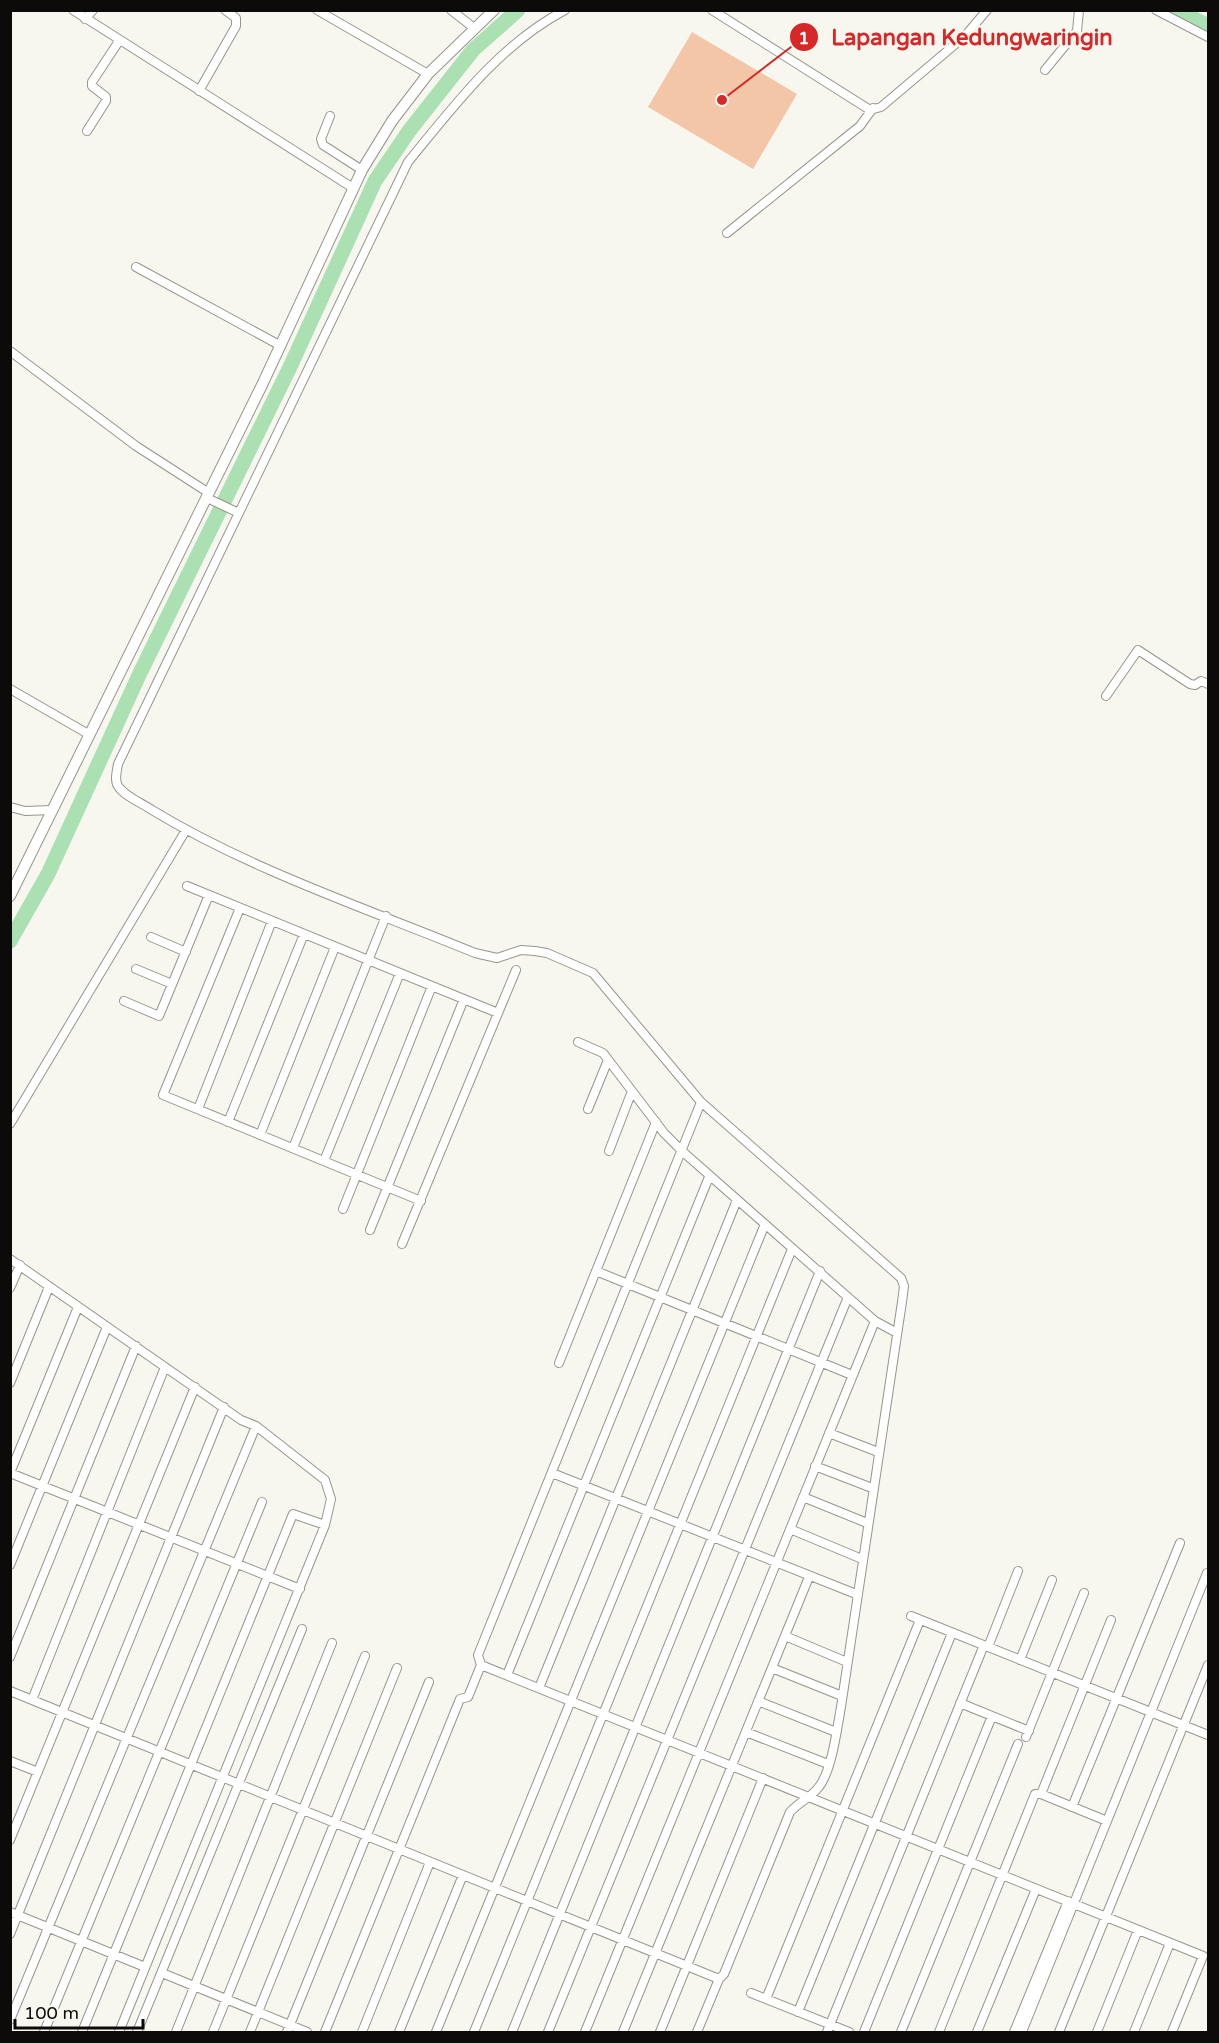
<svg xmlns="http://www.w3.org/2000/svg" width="1219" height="2043" viewBox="0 0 1219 2043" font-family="'Varela Round',sans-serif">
	<rect width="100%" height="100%" fill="#f8f7ef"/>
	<!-- green -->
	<path fill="#f2c6a7" d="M692 32 797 94 753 169 648 107Z"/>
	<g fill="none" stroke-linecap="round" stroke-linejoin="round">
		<!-- river -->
		<path stroke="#abe1b2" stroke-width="15" d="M1177 10 1208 26
			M10 941 48 874 140 673 290 367 375 181 409 131 473 50 518 10"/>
		<defs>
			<path id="minor" d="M73 10 353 188
				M317 10 428 74
				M451 10 474 28
				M712 10 870 110 881 107 965 36 987 10
				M1156 10 1208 37
				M85 19 93 10
				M1045 70 1077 31 1079 10
				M199 91 236 26V18L225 10
				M330 116 321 139 323 145 362 170
				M87 131 106 101V97L92 86V82L119 41
				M727 233 860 126 873 108
				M136 267 281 346
				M10 351 136 446 209 493
				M207 498 239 513
				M10 689 90 735
				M1106 696 1138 650 1190 684 1195 685 1201 681 1208 684
				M10 807 25 811 52 810
				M187 886 498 1013
				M240 908 163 1095 421 1201
				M151 937 186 952
				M136 969 172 984
				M124 1001 159 1016 209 895
				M578 1042 603 1053 664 1133 682 1151 875 1321 897 1333
				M198 1109 272 921
				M588 1109 608 1060
				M228 1122 304 934
				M10 1124 186 830
				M260 1135 335 947
				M293 1148 386 916
				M609 1151 632 1091
				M324 1161 400 973
				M343 1209 432 986
				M370 1230 464 999
				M402 1244 516 970
				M10 1259 241 1420 256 1426 10 2020
				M596 1271 852 1375
				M10 1288 20 1265
				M559 1363 656 1122
				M10 1383 49 1287
				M829 1433 878 1452
				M815 1466 872 1488
				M10 1473 300 1589
				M10 1473 78 1307
				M552 1473 856 1594
				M803 1497 867 1523
				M790 1529 862 1559
				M10 1565 107 1327
				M911 1616 1208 1735
				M785 1636 847 1662
				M988 1647 1018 1571
				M10 1657 136 1346
				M1020 1660 1052 1580
				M481 1665 1203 1956 1172 2032
				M772 1668 842 1696
				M507 1675 709 1177
				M539 1688 737 1200
				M10 1691 719 1979 724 1974 790 1812C799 1802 810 1798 818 1788 832 1772 837 1728 841 1707L902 1302 904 1286 901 1278 701 1102 593 973 547 953 535 951 521 950 497 958 475 953C368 909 251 870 152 810 142 803 125 797 118 786 114 780 117 771 118 764L408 162C454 106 499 45 565 10
				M32 1700 165 1367
				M758 1701 836 1732
				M960 1703 1029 1731
				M746 1732 828 1764
				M1026 1737 1084 1593
				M10 1761 38 1772
				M1041 1794 1111 1620
				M1072 1807 1180 1543
				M10 1840 195 1387
				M10 1912 145 1967
				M10 1934 224 1407
				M162 1973 307 2032
				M751 1993 849 2032
				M766 1999 920 1620
				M798 2012 952 1633
				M44 2032 262 1502
				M82 2032 293 1514 325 1525
				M119 2032 325 1525 331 1499 325 1480 256 1426
				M137 2032 302 1629
				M176 2032 332 1643
				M213 2032 365 1656
				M250 2032 397 1668
				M287 2032 429 1682
				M325 2032 460 1699 468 1697 481 1665 478 1655 701 1102
				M362 2032 430 1862
				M399 2032 463 1875
				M436 2032 765 1224
				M474 2032 792 1249
				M512 2032 820 1271
				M548 2032 848 1297
				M585 2032 875 1321
				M623 2032 809 1577
				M660 2032 763 1778
				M697 2032 719 1979
				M827 2032 984 1645
				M864 2032 992 1716
				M901 2032 1018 1744
				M939 2032 1035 1794H1041L1107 1821
				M977 2032 1036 1889
				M1014 2032 1068 1901
				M1022 2032 1207 1573
				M1059 2032 1208 1665
				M1097 2032 1138 1930
				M1134 2032 1170 1943"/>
			<path id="tertiary" d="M10 896 262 385 362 170 392 121 428 74 494 10"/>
		</defs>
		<!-- minor casing -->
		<use href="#minor" stroke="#96958e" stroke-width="10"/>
		<!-- tertiary casing -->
		<use href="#tertiary" stroke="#96958e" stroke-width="12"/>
		<!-- minor -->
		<use href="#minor" stroke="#fff" stroke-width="8"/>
		<!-- tertiary -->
		<use href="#tertiary" stroke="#fff" stroke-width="10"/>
	</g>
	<!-- callouts -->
	<path fill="none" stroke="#d62828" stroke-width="2" d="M722 100L804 37"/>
	<g fill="#d62828" stroke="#f8f7ef" stroke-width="2">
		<circle cx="722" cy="100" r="6"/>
		<circle cx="804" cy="37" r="15"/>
	</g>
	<g font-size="18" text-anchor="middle" font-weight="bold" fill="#fff">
		<text x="804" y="44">1</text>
	</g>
	<g font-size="22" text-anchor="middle" font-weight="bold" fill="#d62828" stroke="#f8f7ef" stroke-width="5" stroke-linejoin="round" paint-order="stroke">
		<text x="972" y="45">Lapangan Kedungwaringin</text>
	</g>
	<!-- border -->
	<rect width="1219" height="2043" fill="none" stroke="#0c0b09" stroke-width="24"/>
	<!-- scale -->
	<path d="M15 2019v9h128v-9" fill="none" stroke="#0c0b09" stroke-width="3"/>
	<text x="24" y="2019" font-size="18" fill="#0c0b09" stroke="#f8f7ef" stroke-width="4.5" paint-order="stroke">100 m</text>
</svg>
